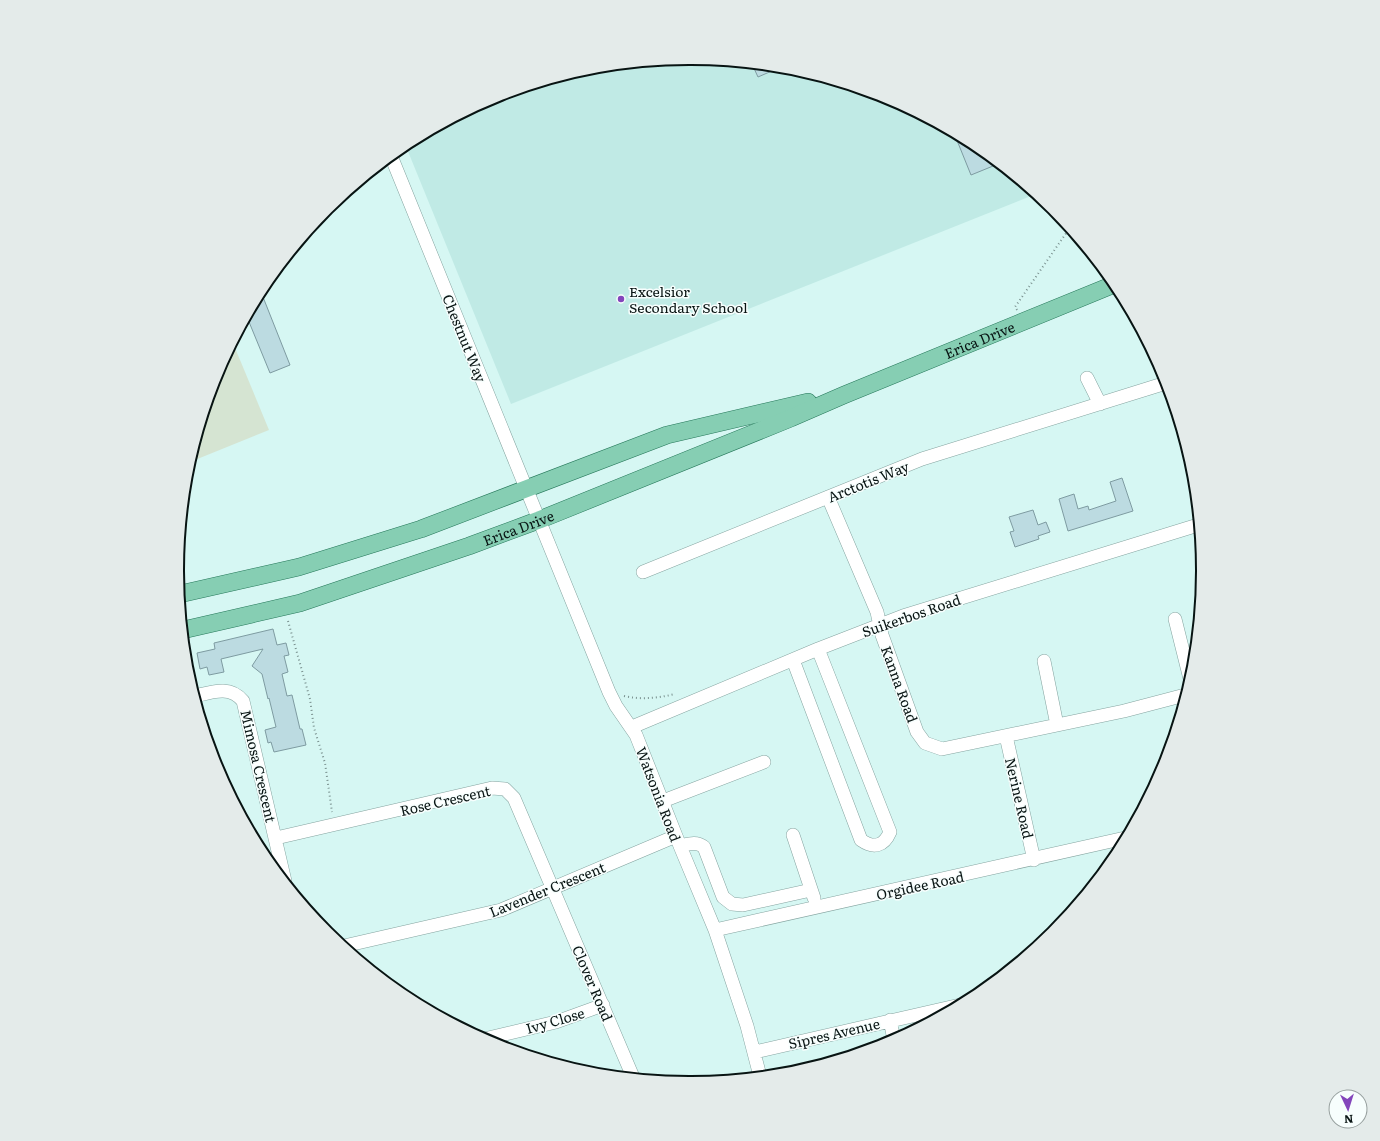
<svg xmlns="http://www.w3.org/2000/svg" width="1380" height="1141" viewBox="0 0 1380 1141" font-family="Literata,serif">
	<rect width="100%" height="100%" fill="#d6f7f3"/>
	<!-- built -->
	<path fill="#c0eae5" d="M690 58 790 68 886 97 975 145 1036 194 511 404 405 144 494 97 590 68Z"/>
	<!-- green -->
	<path fill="#d5e4d2" d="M233 343 269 430 190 462 217 374Z"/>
	<!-- building -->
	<path fill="#bcdbe1" stroke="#7e9ba1" d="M752 64 781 67 758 77Z
		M954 133 975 144 998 164 971 175Z
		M261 292 290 365 270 373 247 317Z
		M1122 478 1133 511 1068 531 1059 499 1074 494 1078 509 1088 506 1089 510 1116 501 1110 482Z
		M1033 510 1038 525 1046 522 1050 532 1038 536 1039 539 1015 547 1010 532 1014 531 1009 517Z
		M273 629 277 645 286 643 289 655 284 656 288 672 282 674 287 696 292 695 300 729H302L306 745 274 752 271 742 268 743 265 730 276 727 269 698 268 699 262 674 252 666 263 649 221 659 224 672 209 675 207 667 200 669 197 653 215 649 214 643Z"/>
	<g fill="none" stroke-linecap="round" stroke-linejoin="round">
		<defs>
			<path id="minor" d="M391 156 609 692 616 706 636 735 680 846 715 930 747 1026 760 1076
				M1087 378 1100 404
				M828 497 877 612 882 635 917 732 925 743 942 749 1124 711 1185 695
				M643 572 922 459 1166 383
				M1175 619 1190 679
				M793 660 861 840C874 849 884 846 890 832L818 649
				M1044 661 1057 725
				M195 696C212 692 230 685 243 701L285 881
				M632 727 818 649 903 616 1198 525
				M1006 736 1034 860
				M663 801 764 762
				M793 835 814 898
				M276 838 492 788 505 789 514 798 633 1077
				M680 846C689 844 696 841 704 847L723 897 732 904 743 905 811 890
				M715 930 1125 838
				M344 946 501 910 676 836
				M890 1020 894 1040
				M484 1039 556 1022 603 1005
				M755 1052 960 1005"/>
			<g id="major">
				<path d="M180 594 299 567 421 529 667 435 808 402"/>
				<path id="s1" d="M183 630 300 603 469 546 539 520 791 418 844 395 1115 284"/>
			</g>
		</defs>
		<!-- minor casing -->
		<use href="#minor" stroke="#85a4a0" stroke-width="14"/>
		<!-- major casing -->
		<use href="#major" stroke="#26785a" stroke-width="18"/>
		<!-- path -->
		<path stroke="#7a918f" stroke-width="2" stroke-dasharray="1 3" stroke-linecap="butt" d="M1017 310 1015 307 1069 229
			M288 621 310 699 314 728 325 763 332 812
			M624 696C642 700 658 698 675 694"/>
		<!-- minor -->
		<use href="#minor" stroke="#fff" stroke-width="13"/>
		<!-- major -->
		<use href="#major" stroke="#86ceb3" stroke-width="17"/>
	</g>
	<!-- markers -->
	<circle fill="#8345bb" stroke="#f7fefd" stroke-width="1.5" cx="621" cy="299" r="4"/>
	<g text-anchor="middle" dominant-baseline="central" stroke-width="3" stroke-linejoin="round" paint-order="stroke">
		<!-- poi labels -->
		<g font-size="14" fill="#081413" stroke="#f7fefd" text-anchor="start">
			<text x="629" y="291">Excelsior<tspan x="629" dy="16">Secondary School</tspan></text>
		</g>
		<!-- street labels -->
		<g font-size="14" fill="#081413" stroke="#f7fefd">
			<text transform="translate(465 338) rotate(68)">Chestnut Way</text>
			<text stroke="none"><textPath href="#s1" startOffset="849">Erica Drive</textPath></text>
			<text transform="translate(868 481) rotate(-22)">Arctotis Way</text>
			<text stroke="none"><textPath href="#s1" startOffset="351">Erica Drive</textPath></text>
			<text transform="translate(911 615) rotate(-19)">Suikerbos Road</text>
			<text transform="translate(900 684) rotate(70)">Kanna Road</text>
			<text transform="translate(259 766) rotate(77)">Mimosa Crescent</text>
			<text transform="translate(659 794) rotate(69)">Watsonia Road</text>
			<text transform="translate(1020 798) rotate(77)">Nerine Road</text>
			<text transform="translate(445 800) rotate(-13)">Rose Crescent</text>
			<text transform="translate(920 885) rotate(-12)">Orgidee Road</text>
			<text transform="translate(547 889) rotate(-22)">Lavender Crescent</text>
			<text transform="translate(593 983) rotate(67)">Clover Road</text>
			<text transform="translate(555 1020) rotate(-16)">Ivy Close</text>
			<text transform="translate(834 1033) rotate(-13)">Sipres Avenue</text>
		</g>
	</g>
	<!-- crop -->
	<path d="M0 0H1380V1141H0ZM689 65H691A505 505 0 0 1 1196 570V571A505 505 0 0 1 691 1076H689A505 505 0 0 1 184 571V570A505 505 0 0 1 689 65Z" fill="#e4ebea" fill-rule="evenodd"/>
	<path fill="none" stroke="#081413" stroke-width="2" d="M689 65H691A505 505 0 0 1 1196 570V571A505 505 0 0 1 691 1076H689A505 505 0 0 1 184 571V570A505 505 0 0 1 689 65Z"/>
	<!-- north arrow -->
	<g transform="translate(1348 1109) rotate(176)"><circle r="19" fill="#f7fefd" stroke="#97a09f"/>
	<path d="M0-3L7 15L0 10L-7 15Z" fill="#8345bb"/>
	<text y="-6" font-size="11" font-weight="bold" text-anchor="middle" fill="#081413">N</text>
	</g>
</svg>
